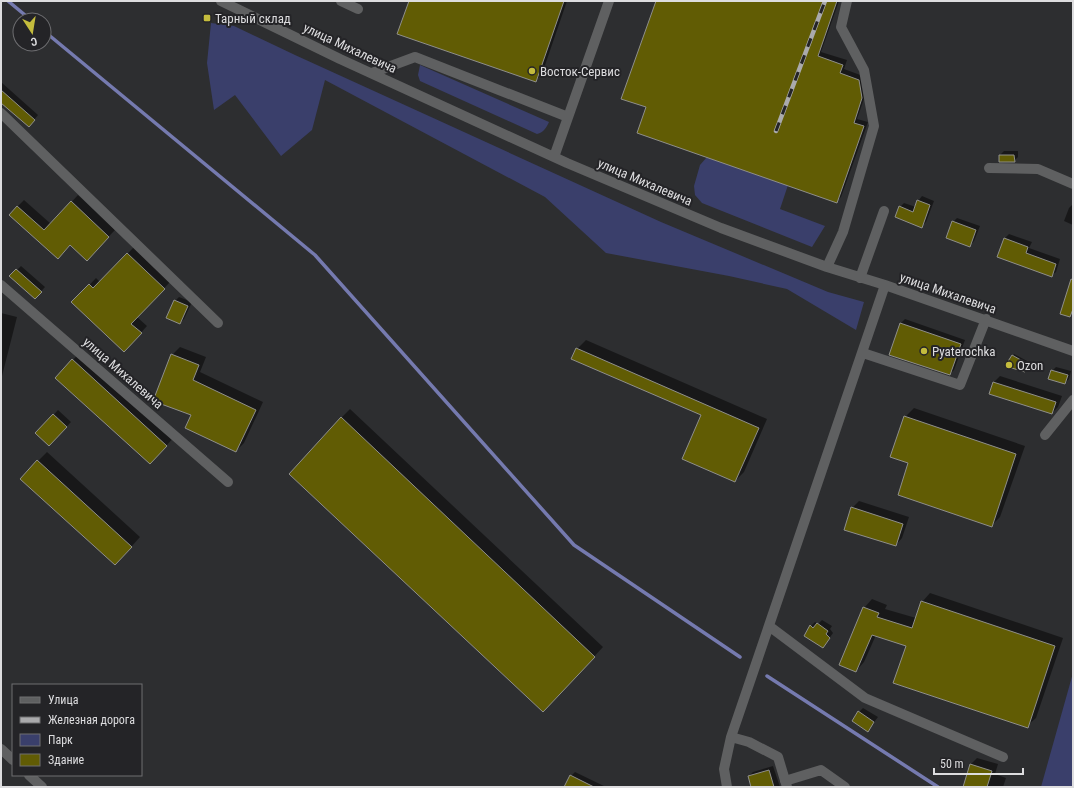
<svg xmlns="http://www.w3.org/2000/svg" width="1074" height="788" viewBox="0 0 1074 788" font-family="'Roboto Condensed',sans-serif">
	<rect width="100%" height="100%" fill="#2d2e30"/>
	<!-- green -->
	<path fill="#3a3f6b" d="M211 23 234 26 295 55 661 222 828 292 864 302 856 330 787 289 729 276 606 253 545 197 325 80 312 130 281 156 235 95 214 110 207 63Z
		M420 65 549 122C546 128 544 132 537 134L420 81 418 75Z
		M707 157 788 185 780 209 825 226 812 247 702 203 695 195 694 186 700 165Z
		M1073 673V787H1041Z"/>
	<!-- shadow -->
	<path fill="#0007" d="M410 1H567L542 74 535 81Z
		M657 1H839L821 52 847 60 844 69 863 76 866 93 857 119 868 122 841 197 837 201 647 107Z
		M1 82 38 115 29 126 1 102Z
		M1004 151H1018V157L1014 161 1000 155Z
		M78 195 115 230 87 259 71 244 65 251 17 207 24 200 51 224Z
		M922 196 934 201 926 222 922 226 900 207 904 203 916 207 918 201Z
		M1073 204V225L1064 221 1069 208Z
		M957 218 980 226 974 241 970 246 953 222Z
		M1009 234 1032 242 1029 248 1060 259 1056 272 1051 276 999 256 1005 238Z
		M134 247 170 282 137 317 147 326 124 351 73 302 96 278 100 282Z
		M21 266 45 287 35 298 11 276Z
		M179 297 192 302 184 319 180 323 175 301Z
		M1 313 17 317 1 380Z
		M905 319 965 340 954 370 950 374 901 323Z
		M586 340 767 419 744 472 735 481 703 415 577 349Z
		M180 347 206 357 200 372 263 402 244 443 236 451 193 415 172 355Z
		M81 351 175 436 159 454 73 360Z
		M1014 354 1029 362 1025 371 1013 356Z
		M1056 367 1071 371 1069 379 1065 383 1052 371Z
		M1000 376 1062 396 1058 407 1052 413 990 393 994 382Z
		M914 408 1025 446 1000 517 991 526 910 462 905 417Z
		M350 409 603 647 552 702 341 418Z
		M58 410 71 422 49 445 37 433Z
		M47 452 140 537 124 555 38 461Z
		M859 501 909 517 902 538 896 545 852 508Z
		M930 593 1063 638 1036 718 1027 726 907 645 876 635 864 662 856 671 864 608 872 599 887 605 885 609 916 618 922 602Z
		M822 620 832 626 830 629 833 633 823 647 811 626 815 622 818 624Z
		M863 708 878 717 868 730 859 712Z
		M977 758 998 764 995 774 1006 778 1003 787H971V764Z
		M773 766 780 787H752L749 776 753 772Z
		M575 772 606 787H565L571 776Z"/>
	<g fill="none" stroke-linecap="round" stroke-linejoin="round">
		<!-- stream -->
		<path stroke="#757aaf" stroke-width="3.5" d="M8 1 31 20
			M44 31 315 255 574 545 740 657
			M767 676 938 787"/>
	</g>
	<!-- building -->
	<path fill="#615c04" stroke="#8f8f8b" d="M409 1H564L536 82 397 34Z
		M656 1H837L818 56 843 65 840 73 859 80 862 98 854 123 864 126 837 203 637 133 646 107 621 99Z
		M1 90 35 120 29 127 1 103Z
		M999 155H1014L1015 162H999Z
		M917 200 930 205 922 228 895 217 899 206 913 212Z
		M71 201 109 237 87 261 70 245 58 259 9 215 17 206 44 230Z
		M952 221 976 230 970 247 946 238Z
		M1004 238 1028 247 1026 253 1056 264 1052 277 997 257Z
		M127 253 165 289 131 324 142 333 124 352 71 302 89 284 93 288Z
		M16 269 42 292 35 299 9 276Z
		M1071 279 1073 280V309L1070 317 1060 314Z
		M174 300 188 306 180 324 166 318Z
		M900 323 961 344 950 375 889 355Z
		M576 348 759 428 735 482 682 459 701 415 571 359Z
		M171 354 199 365 193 380 256 410 236 452 185 428 191 415 153 401Z
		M1012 355 1028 364 1025 372 1005 366Z
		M72 359 167 446 150 464 55 378Z
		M1051 370 1068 375 1065 384 1048 379Z
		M993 382 1056 402 1052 414 989 394Z
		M53 414 67 427 49 446 35 433Z
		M904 416 1016 454 992 527 898 495 908 463 890 457Z
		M341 417 595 657 543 712 289 474Z
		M37 460 132 547 115 565 20 479Z
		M851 507 903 524 896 546 844 530Z
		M921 601 1055 646 1028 728 893 683 906 646 872 635 856 672 839 665 863 607 879 613 877 617 912 628Z
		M817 623 828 631 826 634 830 638 823 648 804 636 810 625 813 628Z
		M858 711 874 722 868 732 852 721Z
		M970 764 992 771 987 787H963Z
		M769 770 774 787H751L748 776Z
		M570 775 594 787H564Z"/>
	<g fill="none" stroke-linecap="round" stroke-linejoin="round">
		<!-- minor -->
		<path stroke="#5f6061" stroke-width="10" d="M221 1 340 59 567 163 721 228 827 267 885 285 1073 351
			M341 1 358 9
			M372 73 415 57 568 117
			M1 113 218 323
			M554 157 609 1
			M989 168 1038 169 1073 184
			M827 267 843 232 874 126 864 70 841 27 847 1
			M860 278 884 211
			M1 285 228 482
			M863 353 960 385 986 319
			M1045 435 1073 400
			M769 626 865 698 1003 757
			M731 737 749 742 778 757 787 787
			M1 749 13 760
			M29 775 42 787
			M785 781 821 770 845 787
			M727 787 724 769 731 737 885 285"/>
		<defs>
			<path id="rail" d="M776 131 825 1"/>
		</defs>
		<!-- rail casing -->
		<use href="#rail" stroke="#aaaaac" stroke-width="4.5"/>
		<!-- rail -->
		<use href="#rail" stroke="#242427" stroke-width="3" stroke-dasharray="9" stroke-linecap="butt"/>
	</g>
	<!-- markers -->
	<g fill="#c4bc3d" stroke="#242427" stroke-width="1.5">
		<rect x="203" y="14" width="8" height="8" rx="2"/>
		<circle cx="532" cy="71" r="4"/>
		<circle cx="924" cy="351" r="4"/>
		<circle cx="1009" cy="365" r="4"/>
	</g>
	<g text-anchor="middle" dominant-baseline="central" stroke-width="4" stroke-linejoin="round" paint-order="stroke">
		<!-- poi labels -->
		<g font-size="13" fill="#dddddf" stroke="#242427" text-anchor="start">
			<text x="215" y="18">Тарный склад</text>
			<text x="540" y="71">Восток-Сервис</text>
			<text x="932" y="351">Pyaterochka</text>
			<text x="1017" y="365">Ozon</text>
		</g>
		<!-- street labels -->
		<g font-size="13" fill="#dddddf" stroke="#242427">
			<text transform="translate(350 48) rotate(25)">улица Михалевича</text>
			<text transform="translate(645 182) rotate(23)">улица Михалевича</text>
			<text transform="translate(948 293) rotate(19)">улица Михалевича</text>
			<text transform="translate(123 373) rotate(41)">улица Михалевича</text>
		</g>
	</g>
	<!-- border -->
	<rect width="1074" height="788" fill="none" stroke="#dddddf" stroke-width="4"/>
	<!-- legend -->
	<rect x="12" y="684" width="130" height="92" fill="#242427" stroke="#6e6e71"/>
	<rect x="20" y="697" width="20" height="6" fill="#5f6061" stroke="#6e6e71"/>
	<text x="48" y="704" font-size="12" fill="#dddddf">Улица</text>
	<rect x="20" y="717" width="20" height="6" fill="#aaaaac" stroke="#6e6e71"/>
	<text x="48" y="724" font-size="12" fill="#dddddf">Железная дорога</text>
	<rect x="20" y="734" width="20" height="12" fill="#3a3f6b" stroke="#6e6e71"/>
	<text x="48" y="744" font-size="12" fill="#dddddf">Парк</text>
	<rect x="20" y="754" width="20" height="12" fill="#615c04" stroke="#6e6e71"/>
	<text x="48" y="764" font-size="12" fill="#dddddf">Здание</text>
	<!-- north arrow -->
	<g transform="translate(32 32) rotate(168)"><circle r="19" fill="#242427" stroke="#6e6e71"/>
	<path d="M0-3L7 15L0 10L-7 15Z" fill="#c4bc3d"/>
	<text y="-6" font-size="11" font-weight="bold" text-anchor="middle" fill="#dddddf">С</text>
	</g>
	<!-- scale -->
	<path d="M934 768v6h89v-6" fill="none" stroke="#dddddf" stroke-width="2"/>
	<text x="940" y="768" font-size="12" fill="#dddddf" stroke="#242427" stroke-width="3" paint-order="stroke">50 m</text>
</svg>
